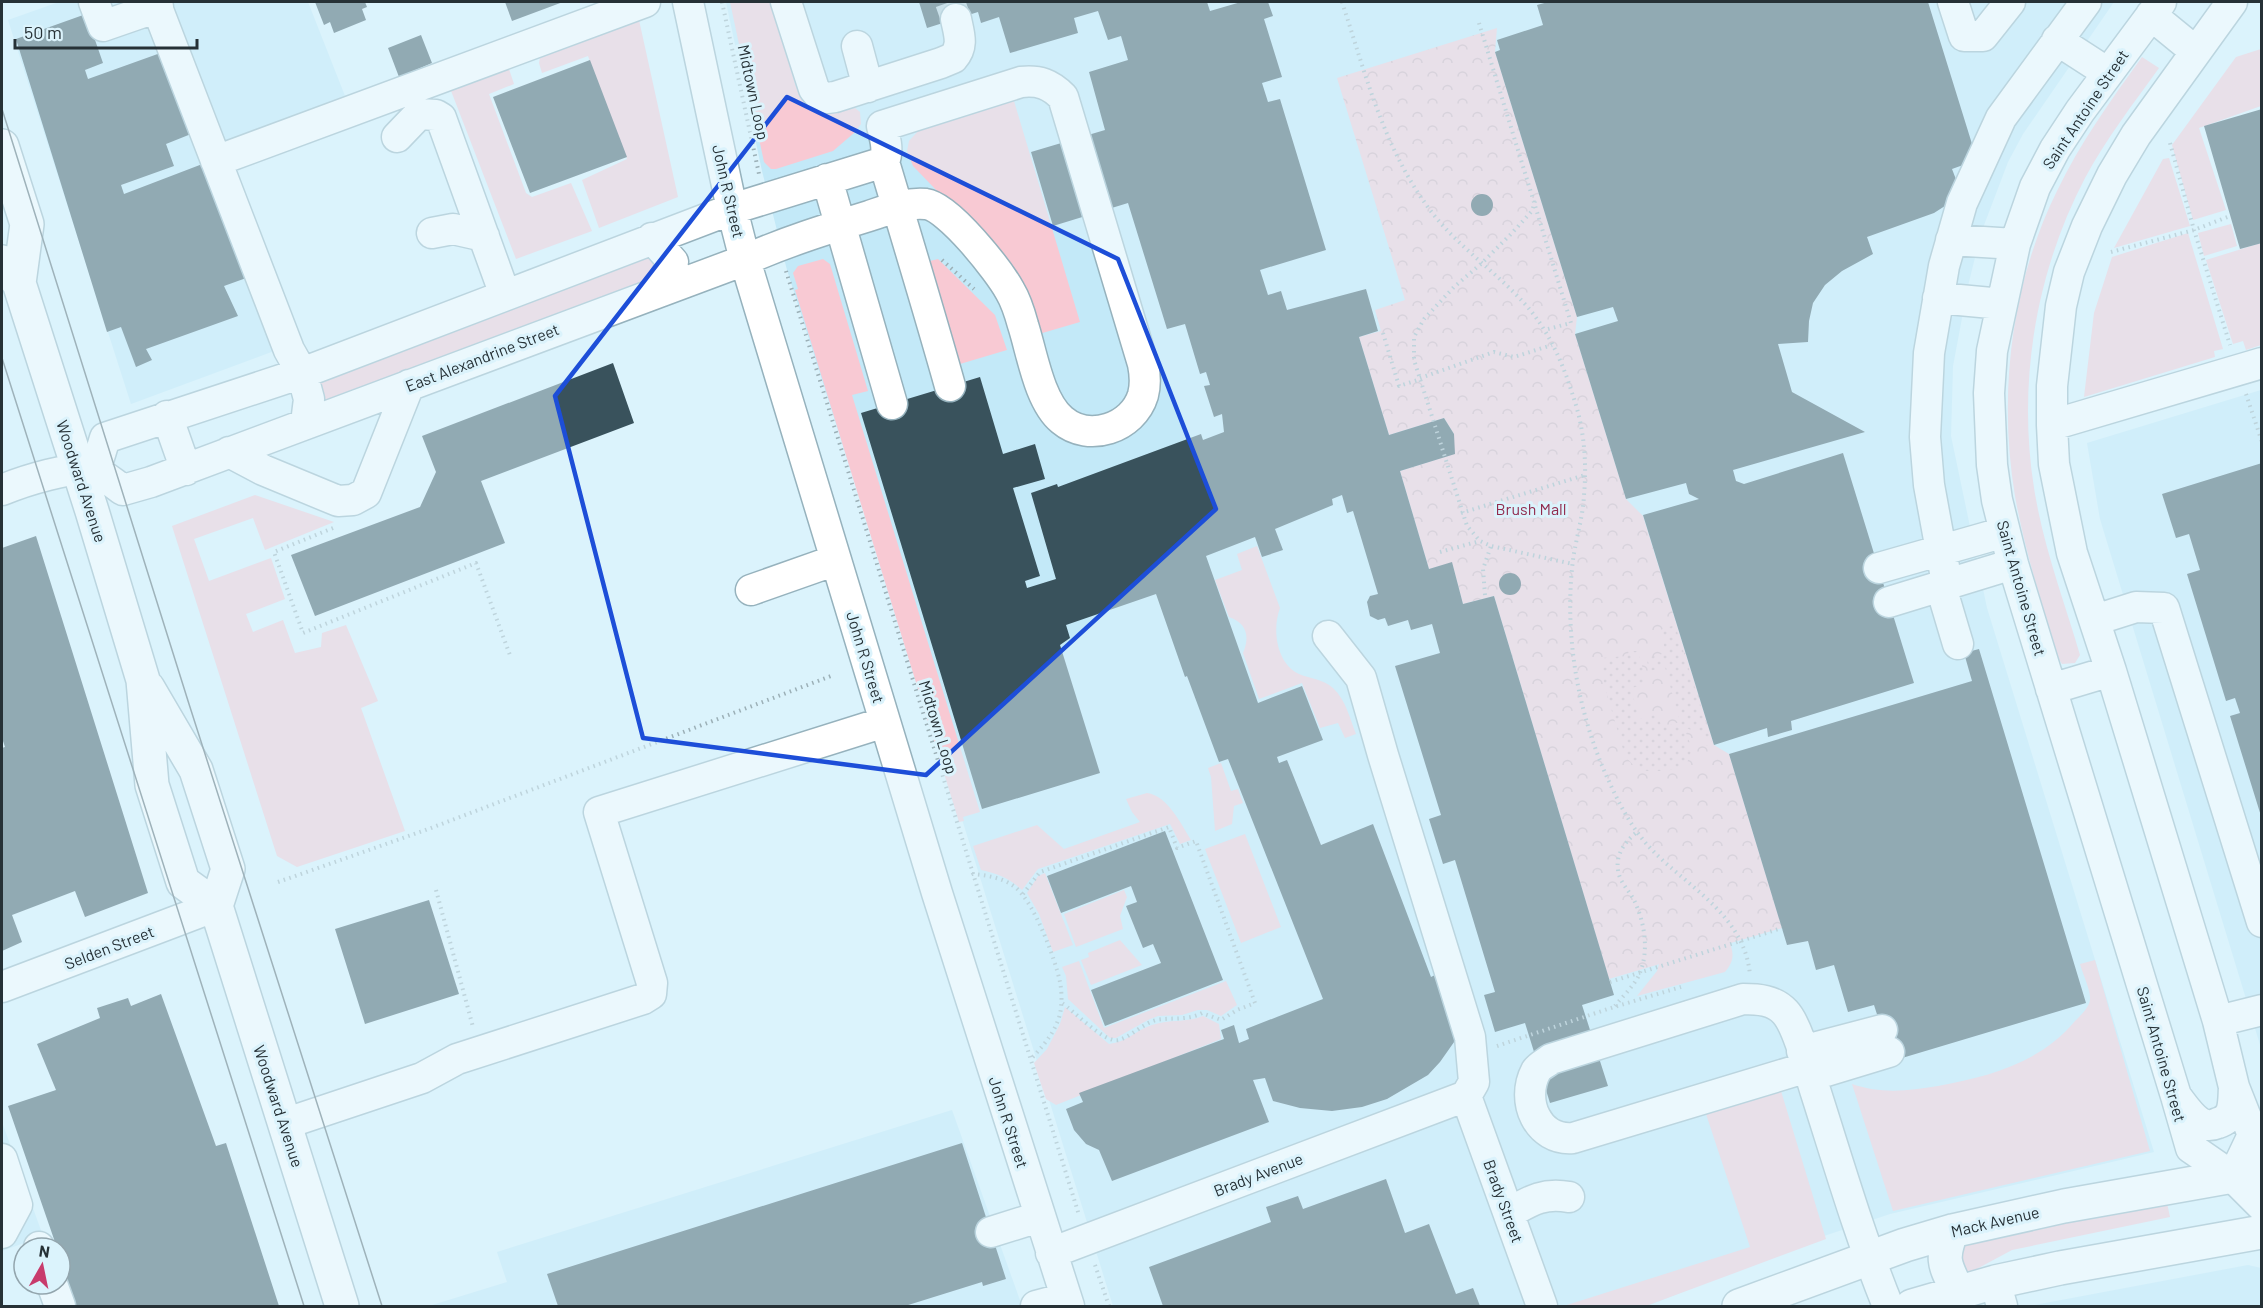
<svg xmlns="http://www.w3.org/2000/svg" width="2263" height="1308" viewBox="0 0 2263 1308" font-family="Barlow,sans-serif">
	<defs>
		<pattern id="forest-crowns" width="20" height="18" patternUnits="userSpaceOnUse" patternTransform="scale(1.5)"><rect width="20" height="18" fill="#f8c9d3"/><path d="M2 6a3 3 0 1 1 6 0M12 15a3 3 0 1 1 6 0" fill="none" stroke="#d4adb6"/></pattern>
		<pattern id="garden-dots" width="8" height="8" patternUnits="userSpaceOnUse" patternTransform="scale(1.5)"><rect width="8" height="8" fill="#f8c9d3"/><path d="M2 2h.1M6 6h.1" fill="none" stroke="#d4adb6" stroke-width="1.8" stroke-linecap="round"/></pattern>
	</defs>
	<rect width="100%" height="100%" fill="#dbf3fc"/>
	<!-- built -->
	<path fill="#c3e9f8" d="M59 2H308L345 96 202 152 274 351 131 404 8 20Z
		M726 2H2114L2023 134 2008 162 1981 233 1968 286 1953 366 1951 436 1987 608 2154 1152 1890 1214 1824 1236 1647 1306H1113L961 816 787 270 762 171Z
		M2261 390V1048L2100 519 2087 443Z
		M952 1110 1022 1306H429L507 1282 497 1252Z
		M2 1122 43 1236 2 1251Z
		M2248 1265 2261 1268V1306H2029Z"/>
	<!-- grass -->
	<path fill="#f8c9d3" d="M730 2H772L795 84C807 114 827 115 855 108L860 112 861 124 854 133 833 151 776 169H771L764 162Z
		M639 20 678 197 599 228 582 180 627 159 588 56 542 73 539 63 541 52 545 49Z
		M2261 49V106L2199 128 2226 210 2193 220 2172 145 2236 57Z
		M2142 57 2159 68C2133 104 2106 139 2085 178 2032 279 2015 399 2038 510 2048 559 2066 607 2080 655L2075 663 2062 664 2058 658C2042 605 2025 551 2015 496 1998 394 2011 284 2057 191 2080 143 2111 100 2142 57Z
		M507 63 514 84 489 94 526 193 532 197 571 183 592 231 516 259 448 83Z
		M1014 101 1080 322 1039 334 939 193 913 166 907 151 909 141 920 129Z
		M2169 158 2190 226 2114 248 2163 159Z
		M2231 224 2237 246 2204 256 2198 233Z
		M2188 233 2223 349 2214 351 2215 357 2084 397 2094 313 2112 257Z
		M2261 243V345L2246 350 2243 341 2233 344 2206 260Z
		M647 256 657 262 648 281 323 403V393L315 381Z
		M823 259 830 264 868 391 852 395 980 812 963 817 964 821 959 822 795 290 798 289 793 273 798 266Z
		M938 259 995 315 1007 350 960 364 930 261Z
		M255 495 334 522 265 550 253 518 194 539 209 581 271 558 285 599 246 614 253 632 283 620 295 653 321 647 322 633 346 625 378 701 361 708 405 831 297 867 277 856 172 526Z
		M1257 546 1280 608C1272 629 1276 663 1299 674 1311 679 1323 679 1333 688 1346 700 1350 719 1356 734L1345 738 1338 723 1320 728 1302 683 1259 699 1243 653C1250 637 1247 623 1229 617L1215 580 1242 570 1237 554Z
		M1221 763 1231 791 1238 789 1243 803 1234 806 1232 824 1215 831 1211 777 1208 768Z
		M1147 793C1168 796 1181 824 1191 840L1180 844 1170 824 1038 869 1022 890C1009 878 998 874 981 870L973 846 1037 825 1064 849 1140 822 1132 812 1126 799Z
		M1245 834 1281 927 1241 943 1205 849Z
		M1045 873 1073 945 1053 952 1039 914 1027 893 1038 876Z
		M1124 890 1127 897 1120 916 1123 929 1076 947 1064 914Z
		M1728 939C1734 952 1735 960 1725 972L1637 996 1657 971 1662 954Z
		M1120 940 1142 965 1091 985 1081 960 1089 957 1088 953Z
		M2095 960 2150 1151 1893 1211 1852 1084C1881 1094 1908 1091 1938 1086 1990 1076 2040 1063 2075 1021 2080 1016 2090 1007 2090 999 2091 991 2082 972 2080 964Z
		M1079 961 1104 1028 1226 981 1237 1005 1221 1016 1207 1010H1198L1182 1015 1158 1016 1148 1020 1116 1038H1110L1068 999 1066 976 1062 967Z
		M1065 1007 1109 1044C1127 1042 1136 1030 1152 1025 1170 1019 1186 1023 1203 1016L1219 1024 1221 1039 1056 1105 1046 1099 1034 1063 1047 1049 1060 1024Z
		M1781 1091 1826 1239 1646 1306H1568L1567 1305 1750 1247 1706 1114Z
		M2167 1203 2170 1217 2012 1250 1971 1272 1964 1271 1957 1247 2018 1232Z"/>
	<!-- forest -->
	<path fill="url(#forest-crowns)" d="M1497 28 1495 52 1577 317 1575 334 1626 499 1643 516 1714 745 1729 754 1782 928 1609 979 1494 596 1463 604 1452 563 1429 569 1400 471 1454 454V434L1444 418 1389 435 1359 337 1381 331 1375 310 1405 300 1337 78Z"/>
	<!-- garden -->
	<path fill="url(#garden-dots)" d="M1675 625 1713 745 1706 746C1702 735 1694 731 1684 727L1692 749 1687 763 1680 768 1665 771H1647L1635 767 1625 756 1604 684 1602 658 1627 656 1629 651H1638L1647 684 1631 688 1639 719 1657 714 1662 727 1680 722 1665 667 1650 671 1646 658 1666 653 1660 630Z"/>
	<!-- building -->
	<path fill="#39525c" d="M315 2H365L367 7 362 9 366 20 334 33 330 22 324 25Z
		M505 2H563L512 21Z
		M919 2H1207L1210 11 1241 2H1268L1273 16 1264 19 1282 77 1262 83 1268 102 1280 99 1326 250 1260 270 1268 295 1281 291 1287 310 1366 289 1378 331 1359 337 1389 435 1444 418 1454 434 1455 454 1400 471 1429 569 1452 562 1463 604 1494 596 1614 995 1582 1005 1608 1086 1550 1103 1525 1023 1495 1032 1484 995 1495 992 1455 860 1443 864 1429 819 1441 815 1395 666 1440 653 1432 624 1411 630 1408 620 1388 626 1385 618 1378 620 1370 616 1367 602 1370 596 1378 594 1353 511 1347 513 1342 495 1332 499 1333 505 1275 529 1283 550 1262 557 1255 537 1206 556 1258 703 1302 686 1323 740 1277 757 1279 763 1287 760 1321 845 1373 824 1431 977 1435 975 1459 1035 1440 1062 1428 1075 1387 1099 1362 1107 1332 1111 1300 1108 1273 1101 1265 1078 1253 1080 1269 1122 1112 1181 1099 1150 1086 1144 1074 1130 1066 1109 1083 1102 1079 1093 1224 1039 1221 1030 1234 1025 1239 1043 1249 1039 1246 1029 1323 999 1228 759 1219 762 1187 676 1185 677 1156 594 1066 625 1070 638 1060 645 1100 773 982 809 861 413 980 377 1003 454 1035 444 1045 479 1013 488 1040 576 1025 581 1027 588 1056 579 1031 493 1057 484 1058 487 1201 434 1203 440 1224 432 1222 414 1214 417 1204 386 1210 385 1206 372 1200 374 1185 324 1167 329 1128 203 1053 226 1031 152 1105 130 1089 72 1128 60 1121 36 1108 40 1098 11 1074 18 1078 33 1010 53 999 17 981 23 978 12 927 28Z
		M1548 2H1928L1977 160 1952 169 1962 195 1934 213 1867 237 1873 254 1842 271 1825 285 1813 303 1809 321 1808 342 1778 344 1792 392 1865 432 1733 470 1736 481 1744 484 1843 453 1914 683 1791 721 1792 730 1768 737 1767 728 1714 745 1643 515 1699 499 1689 494 1686 483 1626 499 1575 334 1618 321 1613 307 1577 317 1495 52 1500 50 1497 40 1543 25 1537 5Z
		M86 14 103 63 85 70 88 79 166 51 196 132 166 144 174 166 121 185 124 194 205 163 249 277 224 286 238 316 146 349 152 360 136 367 121 327 107 332 16 39Z
		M421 35 432 63 399 77 388 48Z
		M590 60 627 157 530 193 493 97Z
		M2262 109V243L2240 249 2204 126Z
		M1471 205a11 11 0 1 1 22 0a11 11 0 1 1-22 0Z
		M613 363 634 423 481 481 505 543 315 616 291 555 420 507 436 472 422 436Z
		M2262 463V816H2261L2230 716 2240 713 2235 698 2226 701 2187 574 2200 570 2189 534 2176 538 2162 494Z
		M36 536 148 893 85 917 75 891 12 915 22 942 2 951V748L5 747 2 738V548Z
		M1499 584a11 11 0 1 1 22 0a11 11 0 1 1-22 0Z
		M1979 649 2086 1003 1892 1061 1874 1005 1848 1012 1834 965 1816 970 1808 941 1787 945 1729 754 1972 681 1964 653Z
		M1165 831 1223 980 1105 1026 1091 990 1161 963 1153 944 1143 948 1126 906 1137 902 1131 886 1061 913 1047 876Z
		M429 900 459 994 365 1024 335 929Z
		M161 994 216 1146 226 1143 279 1306H72L60 1272V1248H50L56 1245 8 1106 56 1090 37 1044 100 1018 97 1008 128 998 131 1006Z
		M962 1143 1006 1279 983 1286 982 1282 905 1306H558L547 1274Z
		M1386 1179 1405 1233 1429 1224 1456 1294 1473 1288 1480 1306H1163L1149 1267 1271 1222 1266 1207 1298 1196 1303 1209Z"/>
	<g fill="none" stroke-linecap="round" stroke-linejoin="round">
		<!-- minor-tunnel -->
		<path stroke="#b7ccd4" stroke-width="30" stroke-dasharray="30 15" stroke-linecap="butt" d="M950 2 956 19"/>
		<defs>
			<path id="minor" d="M94 2 103 26 158 7
				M155 2 289 350 302 373 309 399 306 423
				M688 2 732 209 745 260 937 893 1069 1306
				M786 2 814 89 819 95 827 98 835 97 941 63 953 58C964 46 959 34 956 19
				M1953 2 1964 36H1983L2010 2
				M2161 2 2080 111 2055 149 2035 187 2015 244 1992 351 1989 393 1992 465 1997 500 2013 564 2176 1096 2191 1148 2233 1177 2262 1206
				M2232 2 2136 135 2112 175 2087 226 2069 272 2061 306 2052 386V425L2054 464 2072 553 2111 671 2218 1021 2234 1087 2253 1135 2233 1177
				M2151 15 2195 51
				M2057 40 2108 73
				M857 46 868 87
				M397 137 419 114 436 115 441 118 505 295
				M216 161 645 2
				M827 179 892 404
				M432 233 453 229 484 236
				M652 238 673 262 658 292
				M1951 240 2015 244
				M1938 298 2002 304
				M167 416 186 470
				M2052 425 2262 363
				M229 452 263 470 338 501 353 500 366 493 409 385
				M95 471 105 438 302 373 732 209 884 162
				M2 490C21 482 75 464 95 471 104 475 114 484 123 490L151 482 745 260C785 242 827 229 869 216 887 210 907 202 926 204 949 207 999 271 1010 291 1016 301 1020 314 1023 325 1032 353 1039 401 1062 420 1089 443 1133 428 1143 395 1146 384 1145 374 1143 364L1063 97C1050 84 1039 80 1021 82L882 126C885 138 889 150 884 162 906 236 929 311 950 386
				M1879 568 2005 532
				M751 590 836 560
				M1889 602 2013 564
				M2095 620 2136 607 2164 608 2262 922
				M1328 636 1361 678 1383 755 1470 1037 1474 1082 1466 1096
				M1958 644 1944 597 1947 583 1929 485 1925 437 1929 353 1944 266 1962 203 2001 118 2086 2
				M2051 689 2111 671
				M2 987 216 906
				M2218 1021 2262 1010
				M1802 1051 1882 1030
				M1808 1067 1573 1138C1538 1141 1520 1101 1536 1071 1539 1066 1546 1063 1551 1059L1743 999C1758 999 1774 1000 1785 1012 1799 1027 1809 1072 1816 1093 1839 1165 1860 1237 1888 1306
				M1810 1076 1889 1052
				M1466 1096 1542 1306
				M2176 1096C2183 1105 2190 1116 2199 1122 2206 1126 2211 1126 2218 1123 2235 1118 2233 1103 2234 1087
				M284 1124 422 1078 457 1059 643 999 651 994 652 983 599 812 885 722
				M2 1159 17 1205 2 1233
				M1509 1213C1530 1201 1544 1192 1569 1197
				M991 1232 1039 1217
				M39 1247V1248
				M1051 1253 1466 1096
				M1995 1282 2002 1306
				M52 1284 60 1306
				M1036 1306 1066 1298"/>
			<path id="major" d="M2 146 27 224 19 283
				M2 262 19 283 92 511 143 680 152 785 183 882 216 906 342 1306
				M148 688 196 770 228 869 216 906
				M1952 1231C1940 1260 1945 1265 1958 1292
				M1739 1306 1905 1245 1952 1231 2064 1206 2262 1171
				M1912 1306 1995 1282 2060 1268 2262 1232"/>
		</defs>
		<!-- minor casing -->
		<use href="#minor" stroke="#96b2bd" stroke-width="33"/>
		<!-- major casing -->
		<use href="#major" stroke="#96b2bd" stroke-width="36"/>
		<!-- path -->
		<path stroke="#9cb0b7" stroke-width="4" stroke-dasharray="1.5 4.5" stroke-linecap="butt" d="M722 2 759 174
			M1342 2C1366 75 1383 147 1430 210 1456 245 1495 271 1524 303 1548 329 1563 363 1573 396 1584 427 1587 462 1584 495 1583 517 1576 538 1573 560 1564 632 1577 711 1607 777 1619 804 1633 831 1654 852 1691 889 1745 917 1750 975
			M1479 23 1571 323 1544 330
			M2170 143 2194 230 2230 345
			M1535 201 1532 211 1512 233 1482 263 1454 287 1424 319 1414 337V360L1467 526 1480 541 1491 546 1573 564
			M2111 252 2194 230 2230 216
			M942 260 974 289
			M786 271 1079 1215
			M1383 333 1399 386 1421 379
			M1420 378 1494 352 1514 357 1552 345
			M2246 394 2262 442
			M1461 513 1585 475
			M333 528 274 552 303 633 476 563 511 658
			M1440 552 1480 541
			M1485 595 1483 569 1491 546
			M972 874C987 875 1003 878 1015 887 1034 902 1055 958 1060 982 1062 992 1062 1004 1060 1014 1055 1033 1043 1046 1030 1060
			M278 882 423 831 831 676
			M436 890 473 1027
			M1023 894 1040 872 1169 827 1177 848 1196 841 1255 1003 1237 1010 1221 1020 1202 1013C1187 1021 1172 1017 1156 1020 1142 1024 1132 1036 1119 1040 1105 1044 1074 1011 1062 1003
			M1615 1006C1622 997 1632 988 1638 977 1650 953 1645 923 1634 900 1630 893 1625 887 1621 880 1612 860 1622 844 1637 832
			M1497 1046 1614 1007 1681 987
			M1095 1265 1109 1306"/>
		<!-- minor -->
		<use href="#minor" stroke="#fff" stroke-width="30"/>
		<!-- major -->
		<use href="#major" stroke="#fff" stroke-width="33"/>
		<!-- tram -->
		<path stroke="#56656b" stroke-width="1.5" d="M2 109 189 704 382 1306
			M2 358 304 1306"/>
		<!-- path-bridge -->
		<path stroke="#9cb0b7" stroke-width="4" stroke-dasharray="1.5 4.5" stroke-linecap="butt" d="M1610 982 1782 928"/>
	</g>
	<!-- marked area -->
	<path d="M0 0H2263V1308H0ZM787 97 1118 259 1216 509 926 775 643 738 555 396Z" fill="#dbf3fc" fill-opacity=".55" fill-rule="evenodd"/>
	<path fill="none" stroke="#1d4ed8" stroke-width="4.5" stroke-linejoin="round" d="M787 97 1118 259 1216 509 926 775 643 738 555 396Z"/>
	<g text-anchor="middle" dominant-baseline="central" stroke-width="6" stroke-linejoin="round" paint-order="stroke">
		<!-- street labels -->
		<g font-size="16" fill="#263136" stroke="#dbf3fc">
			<text transform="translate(754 92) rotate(78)">Midtown Loop</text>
			<text transform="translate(2085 109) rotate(-56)">Saint Antoine Street</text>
			<text transform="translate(729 191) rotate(77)">John R Street</text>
			<text transform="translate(482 357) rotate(-21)">East Alexandrine Street</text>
			<text transform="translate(82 481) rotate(72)">Woodward Avenue</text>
			<text transform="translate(2022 588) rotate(74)">Saint Antoine Street</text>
			<text transform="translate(866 657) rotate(73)">John R Street</text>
			<text transform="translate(939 727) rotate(73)">Midtown Loop</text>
			<text transform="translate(109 947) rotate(-21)">Selden Street</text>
			<text transform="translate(2162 1054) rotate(74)">Saint Antoine Street</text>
			<text transform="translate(279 1106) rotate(72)">Woodward Avenue</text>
			<text transform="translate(1009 1122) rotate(72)">John R Street</text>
			<text transform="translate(1258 1174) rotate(-21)">Brady Avenue</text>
			<text transform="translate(1504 1201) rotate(70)">Brady Street</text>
			<text transform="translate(1995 1221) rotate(-13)">Mack Avenue</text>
		</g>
		<!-- park labels -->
		<g font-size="16" fill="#912a4d" stroke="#dbf3fc">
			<text x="1531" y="508">Brush Mall</text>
		</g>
	</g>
	<!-- border -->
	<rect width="2263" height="1308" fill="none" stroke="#263136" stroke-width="6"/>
	<!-- north arrow -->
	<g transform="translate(42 1266) rotate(9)"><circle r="28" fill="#dbf3fc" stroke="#93a5ad" stroke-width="1.5"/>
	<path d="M0-4.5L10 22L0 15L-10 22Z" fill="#c83b6c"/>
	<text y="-9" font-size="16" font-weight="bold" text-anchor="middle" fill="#263136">N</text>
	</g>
	<!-- scale -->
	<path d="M15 39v9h182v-9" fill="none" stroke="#263136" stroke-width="3"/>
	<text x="24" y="39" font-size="18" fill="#263136" stroke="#dbf3fc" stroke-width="4.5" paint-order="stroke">50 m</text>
</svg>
